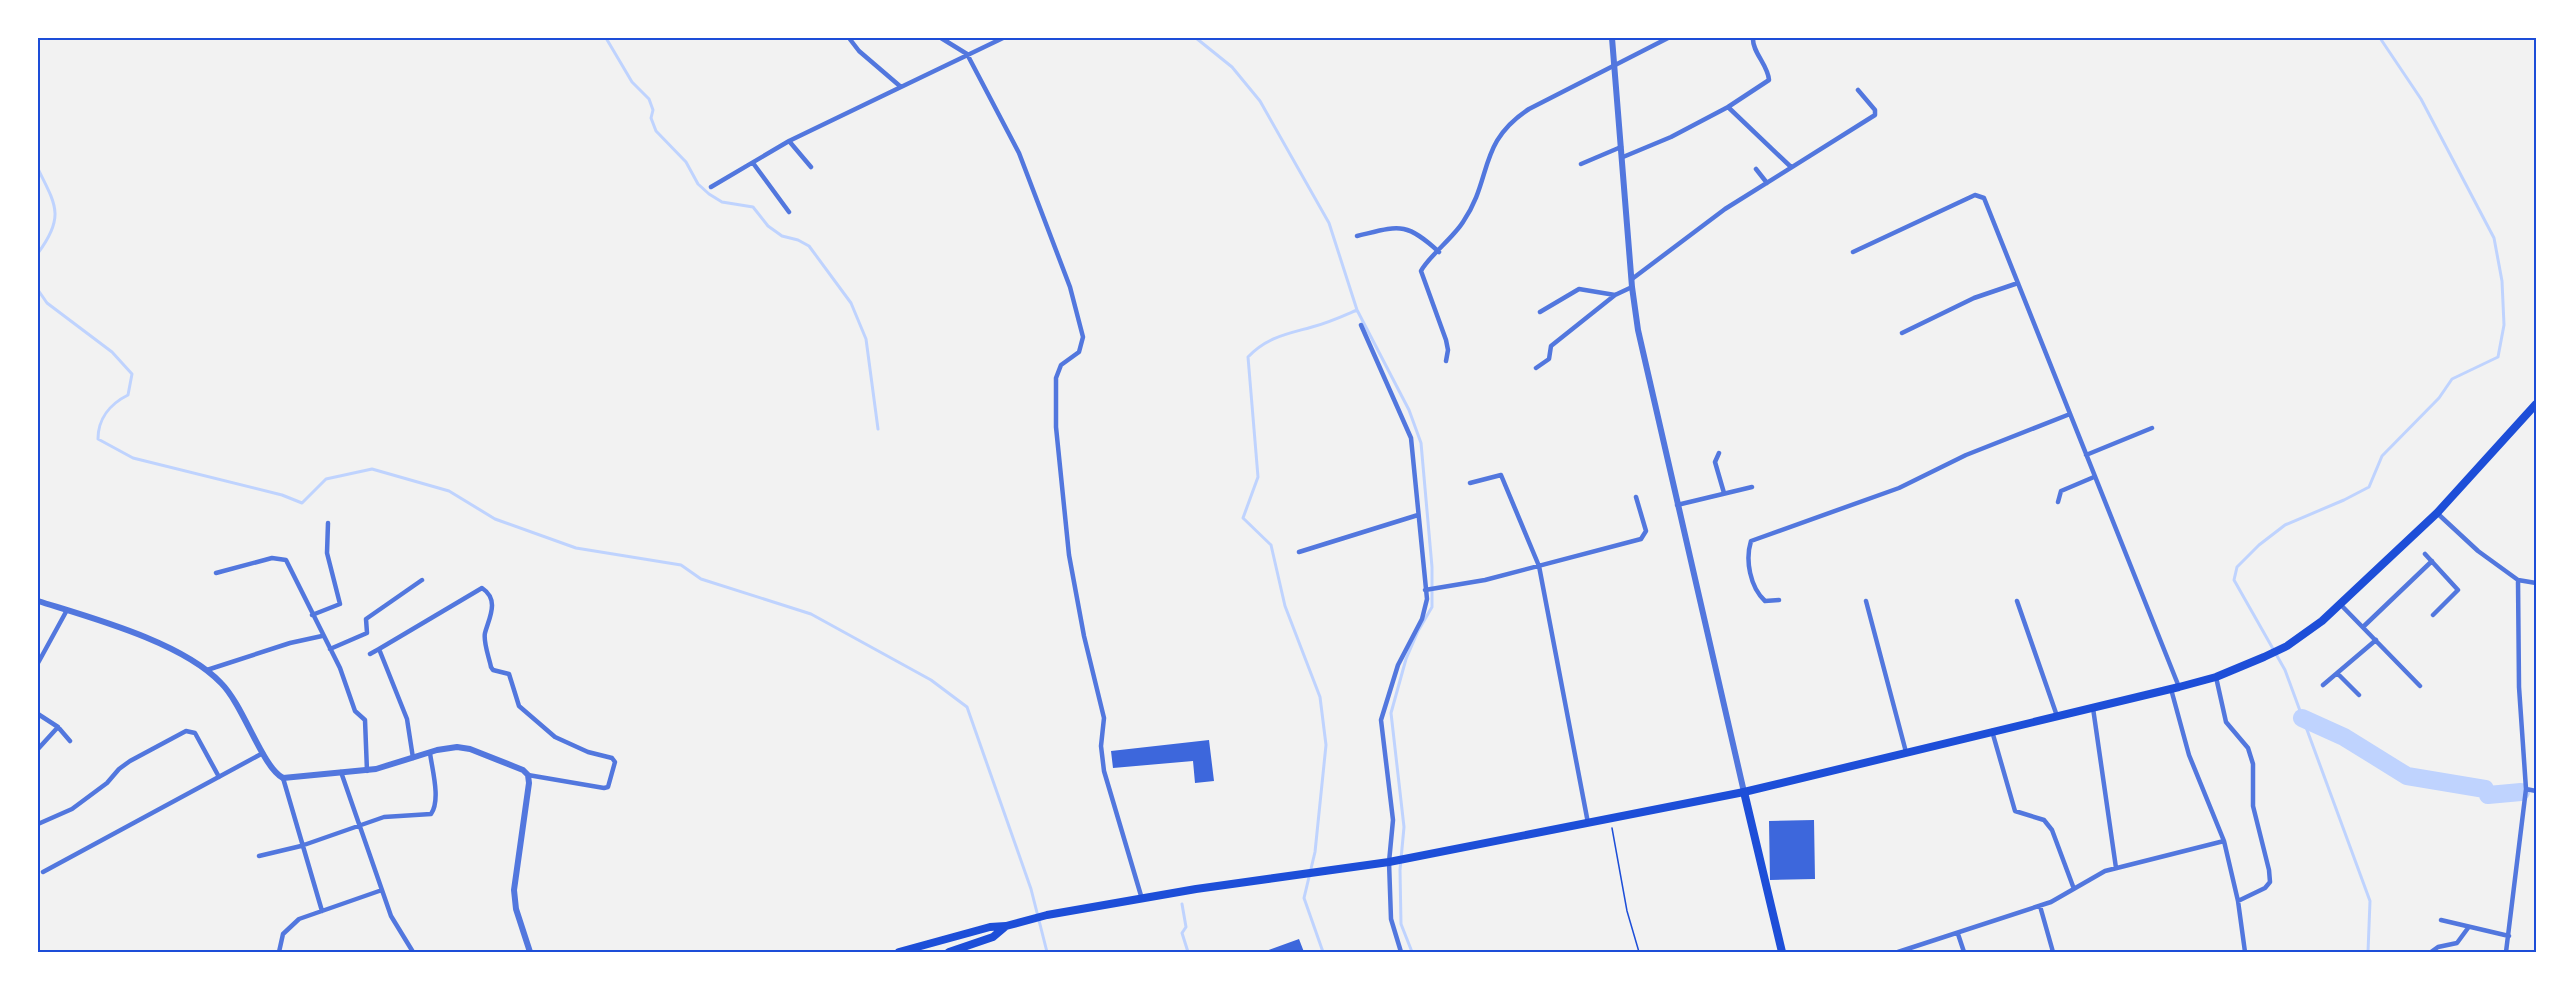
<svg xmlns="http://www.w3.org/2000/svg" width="2574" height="990" viewBox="0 0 2574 990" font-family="'Exo 2',sans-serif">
	<rect width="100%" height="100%" fill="#f2f2f2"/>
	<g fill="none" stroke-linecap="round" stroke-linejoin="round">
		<!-- stream -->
		<path stroke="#bfd3fe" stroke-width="3" d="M606 38 632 82 649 99 653 110 651 118 656 131 686 162 698 184 709 194 722 202 753 207 768 226 782 236 798 240 809 246 851 303 866 339 878 429
			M1196 38 1232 67 1260 101 1329 223 1357 310 1409 410 1421 443 1432 567V607L1418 631 1406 659 1391 713 1404 827 1400 870 1401 924 1412 952
			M38 169C56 205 65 217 38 253
			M38 290 47 303 112 352 132 374 128 395C110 404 98 419 98 439L133 458 282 495 302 503 326 479 372 469 449 491 495 519 576 548 681 565 701 579 811 614 931 680 967 707 1031 889 1047 952
			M1182 904 1186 927 1182 933 1188 952
			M1323 952 1304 898 1315 852 1326 745 1320 697 1285 606 1271 545 1243 518 1258 477 1248 357C1267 337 1287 334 1312 327 1328 323 1343 316 1357 310
			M2368 952 2370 901 2285 670 2234 580 2237 567 2259 545 2285 525 2344 500 2369 487 2382 456 2439 398 2452 379 2498 357 2504 325 2502 281 2494 238 2421 99 2380 38"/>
		<!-- river -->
		<path stroke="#bfd3fe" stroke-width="18" d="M2302 718 2344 737 2407 776 2485 789 2488 795 2521 792"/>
	</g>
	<!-- building -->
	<path fill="#3d67dc" d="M1209 740 1214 781 1195 783 1193 761 1113 768 1111 751Z
		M1814 820 1815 879 1770 880 1769 821Z
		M1299 939 1304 952H1267L1266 951Z"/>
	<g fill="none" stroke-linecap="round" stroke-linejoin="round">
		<!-- path -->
		<path stroke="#1d4ed8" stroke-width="1.5" d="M1612 828 1627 911 1639 952"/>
		<!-- minor -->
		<path stroke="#5277de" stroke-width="4.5" d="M849 38 859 51 901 87 1003 38
			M941 38 967 54 1019 153 1070 287 1083 337 1079 352 1061 365 1056 378V427L1069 555 1084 636 1104 718 1101 746 1104 771 1142 899
			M1728 107 1769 80C1768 65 1752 52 1753 38
			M789 141 811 167
			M1623 157 1671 137 1728 107 1791 167
			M753 163 789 212
			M1581 164 1621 147
			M1756 169 1767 183
			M711 187 789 141 901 87
			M1357 236C1399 226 1405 221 1439 252
			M1853 252 1975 195 1984 198 2179 687
			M1632 279 1725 209 1875 115V110L1858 90
			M1540 312 1579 289 1615 295 1632 287
			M1361 325 1411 438 1427 599 1422 619 1398 665 1381 720 1393 820 1389 862 1391 919 1401 952
			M1902 333 1974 298 2018 283
			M1446 361 1448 350 1446 340 1421 271C1428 257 1453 238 1463 222 1493 178 1477 143 1529 109L1668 38
			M1536 368 1549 359 1551 346 1615 295
			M1719 453 1715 462 1724 493
			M2086 455 2152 428
			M1470 483 1501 475 1539 566 1588 823
			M2058 502 2061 491 2094 477
			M1677 505 1752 487
			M2437 513 2478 551 2518 580 2519 687 2526 789 2536 791
			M1299 552 1418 515
			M2425 554 2458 590 2433 615
			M216 573 272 558 286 560 340 668 355 711 365 720 367 771
			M2518 580 2536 583
			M1425 590 1485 580 1641 539 1646 531 1636 497
			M1779 600 1765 601C1750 587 1745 560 1751 541L1899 488 1966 455 2070 414
			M1866 601 1906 752
			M2017 601 2057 716
			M2341 605 2420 686
			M312 615 340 604 327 553 328 523
			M2363 627 2432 561
			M330 649 367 633 366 619 422 580
			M370 654 379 649
			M38 663 67 610
			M207 670 290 643 322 636
			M2337 673 2359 695
			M2216 677 2226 722 2248 748 2253 764V806L2269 870 2270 882 2265 888 2238 901
			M2323 685 2376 640
			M2171 689 2189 755 2224 841 2238 901 2245 952
			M2093 708 2116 868
			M38 714 58 727 70 741
			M1992 731 2015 811 2044 820 2052 830 2074 889
			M38 749 58 727
			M413 758 407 719 379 649 482 588C500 600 489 618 485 633 483 642 489 657 491 667L493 670 509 674 519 706 555 737 588 752 612 758 615 762 608 787 604 788 528 775
			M341 772 391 916 413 952
			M283 778 322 911
			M38 824 72 809 107 783 119 769 130 761 186 731 195 733 219 777
			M259 856 301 846 384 817 431 814C441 800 432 769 430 753
			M43 872 263 753
			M2040 906 2053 952
			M2441 920 2509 936
			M1958 934 1964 952
			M279 952 283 934 299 919 382 890
			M1898 952 2051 902 2105 871 2224 841
			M2431 952 2438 947 2457 943 2468 928
			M2506 952 2526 789"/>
		<!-- tertiary -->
		<path stroke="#5277de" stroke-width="6" d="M1612 38 1632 287 1638 330 1744 792
			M38 601C92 618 182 642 221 683 244 706 262 767 283 778L376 769 437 750 457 747 470 749 523 770 528 775 529 783 514 890 516 909 530 952"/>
		<!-- primary -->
		<path stroke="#1d4ed8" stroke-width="8" d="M1744 792 2179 687 2216 677 2264 657 2287 646 2322 621 2437 513 2536 404"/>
		<!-- trunk -->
		<path stroke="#1d4ed8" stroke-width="8" d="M899 952 990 927 1006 926
			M949 952 993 937 1006 926 1047 915 1196 889 1389 862 1744 792 1782 952"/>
	</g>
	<!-- border -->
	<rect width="2574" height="990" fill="none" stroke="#ffffff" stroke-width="78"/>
	<rect x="39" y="39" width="2496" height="912" fill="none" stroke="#1d4ed8" stroke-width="2"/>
</svg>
